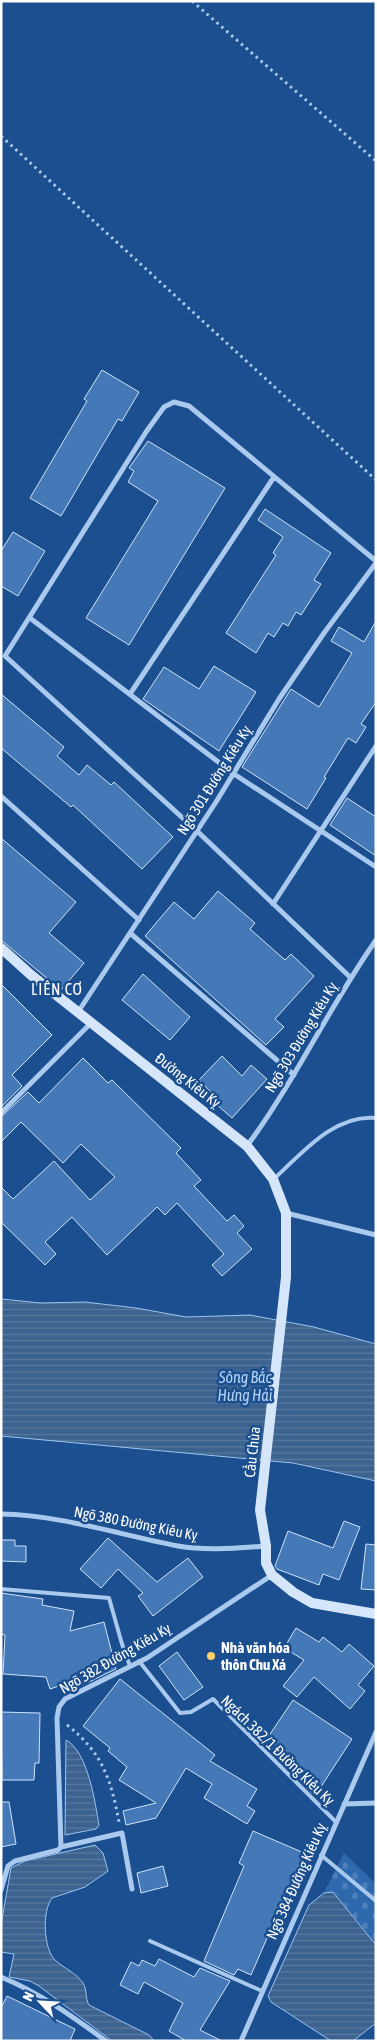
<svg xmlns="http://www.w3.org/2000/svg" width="377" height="2042" viewBox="0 0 377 2042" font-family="'Asap Condensed',sans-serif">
	<defs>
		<pattern id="cemetery-stones" width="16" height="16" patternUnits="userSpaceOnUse" patternTransform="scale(1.25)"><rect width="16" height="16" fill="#2e69ad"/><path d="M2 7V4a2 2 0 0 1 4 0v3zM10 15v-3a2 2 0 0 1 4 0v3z" fill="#4d80b9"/></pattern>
		<pattern id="water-rules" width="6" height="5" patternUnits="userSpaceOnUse" patternTransform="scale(1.25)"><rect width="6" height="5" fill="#3c6290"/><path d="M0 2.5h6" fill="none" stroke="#597aa1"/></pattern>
	</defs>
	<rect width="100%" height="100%" fill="#1b4f8f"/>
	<!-- cemetery -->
	<path fill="url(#cemetery-stones)" d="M344 1853 376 1884V1945L334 1892 324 1893Z"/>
	<!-- water -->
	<path fill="url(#water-rules)" stroke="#9cc4f0" d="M1 1299 41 1303 85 1302 136 1308 186 1317 250 1315 314 1327 376 1344V1481L293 1463 1 1436Z
		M66 1740C88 1752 95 1802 99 1825L96 1829 65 1835Z
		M95 1845 103 1853 108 1871 85 1887 52 1898C42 1910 43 1950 56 1961 64 1968 76 1973 83 1983 87 1989 85 1998 89 2005L149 2035 154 2041H112L39 1986 30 1981 9 1977 14 1954 1 1952V1925L11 1868 25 1861Z
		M333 1892 376 1945V2023L353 2041H331L271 2002 268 1996 309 1905 324 1893Z"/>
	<!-- building -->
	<path fill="#4478b7" stroke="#cfe3fa" d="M102 370 139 392 122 421 118 419 61 516 30 498 87 401 84 399Z
		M148 441 225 488 129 645 86 618 158 501 128 482 134 471 129 468Z
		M265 509 331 553 314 580 321 584 301 615 296 612 288 626 283 623 274 637 268 633 256 653 226 633 276 555 273 553 283 537 258 520Z
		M13 532 45 551 18 596 1 586V551Z
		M376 621V702L361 724 366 727 356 743 348 738 324 777 326 778 307 809 242 767 291 689 319 707 352 653 331 641 339 627 364 642Z
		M214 666 256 692 219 751 143 699 164 667 199 689Z
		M1 694 64 747 57 756 79 775 87 765 111 785 114 782 173 837 142 869 73 805 71 807 1 748Z
		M347 798 376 817V856L330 825Z
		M1 838 76 902 49 933 84 963 61 990 1 940Z
		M218 891 255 923 250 929 285 960 291 954 314 976 275 1019 284 1027 266 1045 145 936 174 902 194 919Z
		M143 974 190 1017 170 1040 122 1000Z
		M1 984 52 1035 12 1075 22 1086 1 1107Z
		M222 1056 242 1076 251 1065 267 1079 232 1118 216 1104 220 1101 199 1080Z
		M83 1058 108 1083 112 1080 181 1148 176 1153 201 1180 194 1186 227 1221 234 1215 244 1226 237 1233 252 1249 222 1276 212 1265 224 1254 177 1203 165 1215 157 1207 107 1255 72 1217 45 1242 56 1254 45 1265 1 1222V1187L13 1199 54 1161 90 1200 115 1177 81 1144 63 1163 21 1122 1 1142V1117L28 1092 39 1103Z
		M344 1521 360 1527 339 1580 323 1574 319 1585 277 1569 275 1566 288 1531 333 1548Z
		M108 1538 157 1582 188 1558 203 1577 153 1616 138 1596 143 1593 118 1569 101 1588 80 1569Z
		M1 1540H15V1546H26V1562L1 1561Z
		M366 1544 376 1545V1590L361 1589Z
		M1 1593 43 1599 42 1605 74 1611 70 1631 104 1622 116 1669 89 1682 66 1689 65 1684 50 1689 46 1677 3 1674 5 1635 1 1634Z
		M296 1628 319 1642 323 1637 342 1652 349 1644 374 1666 358 1685 365 1691 350 1709 314 1677 297 1697 283 1686 304 1660 284 1648Z
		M177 1652 203 1687 184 1700 159 1666Z
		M120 1679 215 1755 210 1761 257 1789 247 1806 255 1811 247 1824 204 1798 212 1784 186 1768 156 1818 126 1825 123 1811 156 1803 119 1780 127 1767 108 1751 110 1748 83 1726Z
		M293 1700 352 1739 315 1796 264 1743Z
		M1 1712 40 1713 39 1763H35L34 1780H2Z
		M1 1802H9L16 1844 1 1847Z
		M253 1831 304 1853 251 1975 238 1969 234 1975 204 1961 244 1866 239 1863Z
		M163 1866 168 1886 141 1893 137 1873Z
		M159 1959 194 1977 200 1968 230 1981 200 2030 222 2041H186L169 2031 183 2003 144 1982 138 1994 120 1985 131 1962 139 1966 142 1960 155 1966Z
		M7 1996 75 2029 70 2041H1V2008Z"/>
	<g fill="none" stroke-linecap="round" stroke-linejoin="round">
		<!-- path -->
		<path stroke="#a9c9ee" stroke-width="3" stroke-dasharray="2.5 4" stroke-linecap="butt" d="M192 1 376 161
			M1 136 376 480
			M67 1725C103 1753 111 1780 119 1822"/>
		<!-- lane -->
		<path stroke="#a9c9ee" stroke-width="4" d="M275 1178C303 1152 335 1114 376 1118
			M1 1589 109 1598 122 1644 130 1666
			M139 1661 180 1713 191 1712 213 1699 336 1822
			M321 1855 376 1901
			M150 1941 262 1991"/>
		<!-- street -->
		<path stroke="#a9c9ee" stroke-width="5" d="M30 618 234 774 376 867
			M130 694 274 477
			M1 796 139 920
			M273 904 376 746
			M130 933 294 1075
			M351 978 197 831 5 656 146 432 164 407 174 402 189 406 376 561
			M78 1012 216 802 279 699 324 633 376 563
			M1 1113 91 1023
			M247 1146C295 1081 329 1007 376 940
			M286 1213 376 1235
			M1 1514C61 1515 120 1535 178 1546 207 1551 237 1548 266 1546
			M344 1804 376 1803
			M61 1847 122 1833 132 1889
			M1 1890 8 1866 15 1861 58 1850 61 1847 57 1718 59 1707 65 1699 147 1658 272 1575
			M1 1977C40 1993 72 2016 106 2041
			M241 2041 376 1732"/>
		<!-- secondary -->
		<path stroke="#d6e6fa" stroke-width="10" d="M1 948 31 975 247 1146 273 1179 286 1213V1277L260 1510 266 1546V1563L272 1575 293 1592 312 1603 376 1614"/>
	</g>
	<!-- markers -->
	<circle fill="#ffd166" stroke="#1b4f8f" stroke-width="2" cx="211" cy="1656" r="5"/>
	<g text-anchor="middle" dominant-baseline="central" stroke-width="5" stroke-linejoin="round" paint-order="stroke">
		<!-- street labels -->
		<g font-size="15" fill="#fff" stroke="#1b4f8f">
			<text transform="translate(214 780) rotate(-58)">Ngõ 301 Đường Kiêu Kỵ</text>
			<text transform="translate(301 1037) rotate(-59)">Ngõ 303 Đường Kiêu Kỵ</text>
			<text transform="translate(188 1080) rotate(38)">Đường Kiêu Kỵ</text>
			<text transform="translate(252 1452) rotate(-84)">Cầu Chùa</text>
			<text transform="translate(136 1523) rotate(11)">Ngõ 380 Đường Kiêu Kỵ</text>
			<text transform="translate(115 1658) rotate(-30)">Ngõ 382 Đường Kiêu Kỵ</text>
			<text transform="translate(278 1750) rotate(44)">Ngách 382/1 Đường Kiêu Kỵ</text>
			<text transform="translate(296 1881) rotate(-66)">Ngõ 384 Đường Kiêu Kỵ</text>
		</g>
		<!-- poi labels -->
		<g font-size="15" font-weight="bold" fill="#fff" stroke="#1b4f8f" text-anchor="start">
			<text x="221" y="1647">Nhà văn hóa<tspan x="221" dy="17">thôn Chu Xá</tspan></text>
		</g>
		<!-- neighbourhood labels -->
		<g font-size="16" letter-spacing="1" fill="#fff" stroke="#1b4f8f">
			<text x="57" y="989">LIÊN CƠ</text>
		</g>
		<!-- water labels -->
		<g font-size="16" font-style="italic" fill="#b5d3f5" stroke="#1b4f8f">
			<text x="245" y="1377">Sông Bắc<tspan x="245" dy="18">Hưng Hải</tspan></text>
		</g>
	</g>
	<!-- border -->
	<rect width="377" height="2042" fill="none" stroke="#ffffff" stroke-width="5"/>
	<!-- north arrow -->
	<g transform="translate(40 2002) rotate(295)" stroke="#1b4f8f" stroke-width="4" paint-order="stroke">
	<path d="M0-4L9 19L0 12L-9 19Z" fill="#ffffff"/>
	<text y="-8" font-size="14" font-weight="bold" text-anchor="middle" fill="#ffffff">N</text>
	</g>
</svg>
